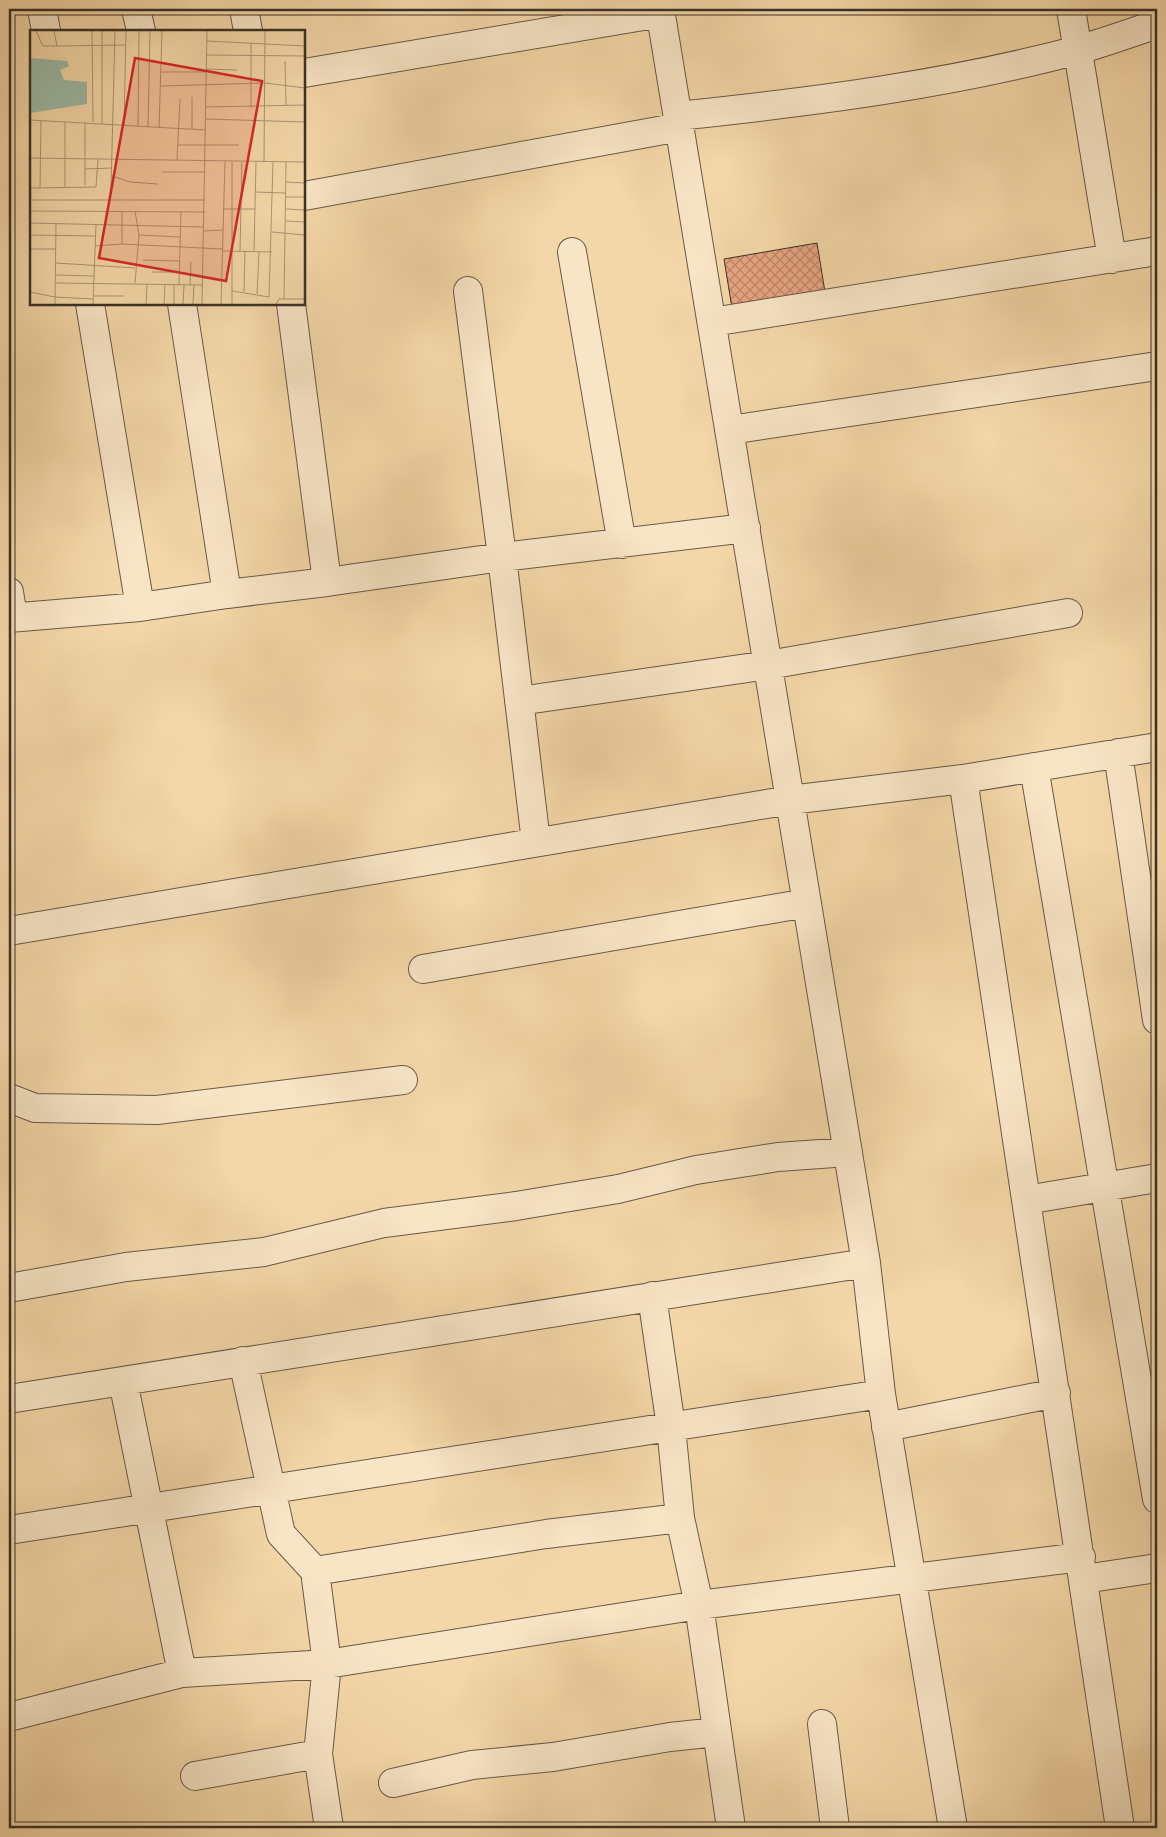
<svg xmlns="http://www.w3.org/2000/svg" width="1166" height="1837" viewBox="0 0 1166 1837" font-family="'Gentium Book Plus',serif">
	<defs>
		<pattern id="building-cross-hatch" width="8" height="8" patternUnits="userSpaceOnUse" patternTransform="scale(1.25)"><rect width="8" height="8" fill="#e8a481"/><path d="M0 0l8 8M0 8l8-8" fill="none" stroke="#bd866a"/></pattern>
	</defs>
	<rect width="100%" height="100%" fill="#f4d7a8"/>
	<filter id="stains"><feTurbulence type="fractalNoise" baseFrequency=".004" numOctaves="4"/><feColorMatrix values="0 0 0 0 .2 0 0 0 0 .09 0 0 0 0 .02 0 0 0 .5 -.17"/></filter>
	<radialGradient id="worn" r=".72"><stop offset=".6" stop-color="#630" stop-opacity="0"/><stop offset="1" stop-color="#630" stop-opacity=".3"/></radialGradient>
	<!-- building -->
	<path fill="url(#building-cross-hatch)" stroke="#3a3127" d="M817 243 825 292 732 308 724 259Z"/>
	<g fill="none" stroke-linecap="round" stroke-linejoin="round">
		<defs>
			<path id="minor" d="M42 9 46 31
				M136 9 141 31
				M244 9 248 31
				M660 9 866 1263 881 1394 953 1828
				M1071 9 1112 259
				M304 73 661 13
				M304 196 680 127 687 115C818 101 951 84 1078 50 1105 42 1131 33 1157 24
				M572 252 622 544
				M468 291 502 557 536 842
				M90 304 140 607
				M182 304 227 594
				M291 304 327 582
				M712 322 1157 251
				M730 430 1157 366
				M9 592 13 617
				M9 618 140 607 227 594 327 582 502 557 746 528
				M519 701 768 665 1068 613
				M1118 753 1157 1020
				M1034 767 1157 1499
				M963 779 1120 1828
				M9 931 790 800 963 779 1157 747
				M423 969 807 903
				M9 1098 35 1108 157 1110 403 1080
				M1026 1200 1157 1178
				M9 1288 126 1267 264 1252 384 1223 516 1206 618 1189 696 1170 778 1157 848 1152
				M652 1296 671 1427 680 1518 699 1605 731 1828
				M243 1361 281 1534 315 1571 327 1664 318 1754 329 1828
				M123 1381 182 1673
				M9 1399 866 1263
				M886 1427 1056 1393
				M9 1530 881 1394
				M315 1571 546 1534 680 1518
				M1084 1579 1157 1568
				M9 1717 182 1673 327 1664 699 1605 1081 1557
				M822 1724 835 1828
				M195 1776 318 1754
				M393 1783 472 1765 553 1757 670 1737 717 1732"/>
		</defs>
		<!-- minor casing -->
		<use href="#minor" stroke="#685a47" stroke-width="30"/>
		<!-- minor -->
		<use href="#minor" stroke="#f8e5c6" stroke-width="28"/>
	</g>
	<!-- overview -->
	<g transform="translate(30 30)">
		<rect width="275" height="275" fill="#f4d7a8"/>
		<path d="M0 28 37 31 39 36 30 40 34 50 57 52V74L0 83Z" fill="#9cbaa6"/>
		<path fill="none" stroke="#aa9574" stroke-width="1" d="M6 1 13 16H27L24 1M62 1 63 92M177 11 275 16M27 16 95 15M177 25 275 26M255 31 256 75M176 39 207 40M131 42H176M131 56 235 53 275 58M176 77 275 75M221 78V13M176 89 275 92M0 90 176 100M35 91V158M72 94V1M94 96 96 1M108 97 109 1M118 97 120 1M129 98 132 1M162 99V67M148 115H209M0 128 275 132M147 130 150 69M234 132 235 1M55 139 82 138M132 142H175M82 146 100 152 128 154M256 152 275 153M55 155V92M10 157 11 91M0 158 66 157 68 129M81 159 85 1M225 162 256 163M256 167H275M0 170H175M193 179H225M256 179 275 180M0 181 175 182M92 181V214M256 191 275 192M0 193 174 197M174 201 193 200M242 202 275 205M0 205 66 206M109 205 150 207M65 216 92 214 192 219M0 219H26M192 221 242 222M210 221 212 132M224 222 226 132M113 230 149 231M26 233 105 238M122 242H149M26 245 64 246M26 253 173 255M105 253 109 205 105 181M149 254 151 182M160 255 161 232M202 261 239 267 243 132M0 262 25 267 63 269M214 262 215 221M227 264 229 222M64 266H94M254 269 256 132M25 274 26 193M63 274 66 195M116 274 117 254M134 274 135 254M144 274V254M153 274 154 255M163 274 164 255M172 274 177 1M191 274 195 132M202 274V132M246 274 249 269H275"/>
		<path fill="#d62828" fill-opacity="0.15" stroke="#d62828" stroke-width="2.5" d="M105 28 232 51 196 251 69 228Z"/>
		<rect width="275" height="275" fill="none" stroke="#3a3127" stroke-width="2.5"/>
	</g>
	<!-- margin -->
	<rect width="1166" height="1837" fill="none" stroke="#f4d7a8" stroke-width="30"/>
	<rect x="10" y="10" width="1146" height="1817" fill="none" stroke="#3a3127" stroke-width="2.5"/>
	<rect x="15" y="15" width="1136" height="1807" fill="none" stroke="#3a3127"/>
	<rect width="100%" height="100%" filter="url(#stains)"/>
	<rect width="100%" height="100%" fill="url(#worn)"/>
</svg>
